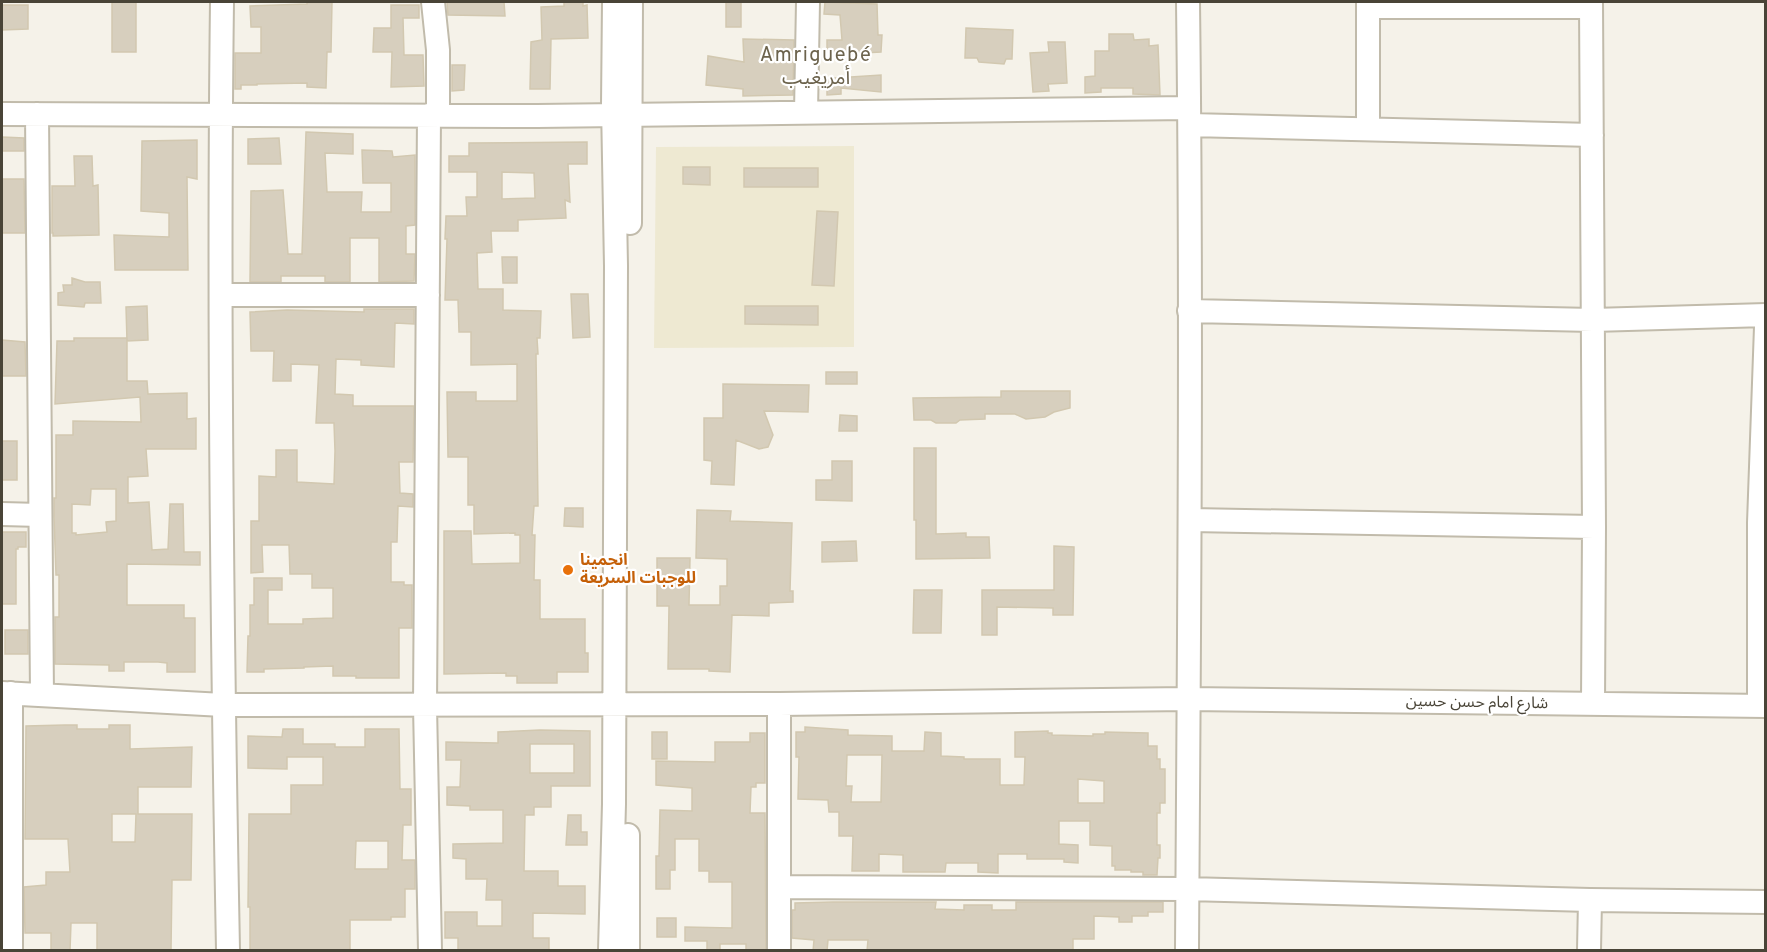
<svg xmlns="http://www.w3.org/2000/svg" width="1767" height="952" viewBox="0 0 1767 952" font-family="Overpass,'Noto Sans Arabic',sans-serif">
	<rect width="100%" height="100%" fill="#f5f2e9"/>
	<!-- education -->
	<path fill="#eee9d2" d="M854 146V347L654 348 656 147Z"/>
	<!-- building -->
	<path fill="#d7cfbe" stroke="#d2c8b0" stroke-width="1.5" fill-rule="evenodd" d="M112 2H136V52H112Z
		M307 2H332L331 52H327L326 88 307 87V83L257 84V85H241V89H235V53H261V27H251L250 6 307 4Z
		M447 2H504L505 16 448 15Z
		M564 2H583V6L587 5 588 38 551 39 550 89H530L531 42 542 40 541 7 564 6Z
		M726 2H741V27H726Z
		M825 2 877 4 878 35H882L881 52 843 54V52H827V40H842L840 15 824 14Z
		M2 5H28V29L2 30Z
		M391 5H419V18H403L404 55H423L424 86 391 87 392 52H373L374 28H391Z
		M966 28 1013 30 1012 59H1006L1004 64 979 62 977 58H965Z
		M1109 34H1133L1134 40 1149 39V46L1158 45 1160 95 1133 94V88H1101V92L1085 93V77L1095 76V51H1109Z
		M743 39 794 40 793 95 743 96V89L706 85 708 56 744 62Z
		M1048 42H1065L1067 83 1048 84 1049 91 1033 92 1030 53 1049 52Z
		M452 65H465L464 90 452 91Z
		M881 75V92L841 88V94L827 95V87L820 86V79Z
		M306 132 353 134V154L325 153 327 192H362L361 212H391V183H363L362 150 392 151 393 157 415 155V225L406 226V254H415L414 281 379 282V238H350V282H325V276H281V282H250L251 191 283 190 288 254H302Z
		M2 137 24 138V151H2Z
		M279 138 281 164H248V139Z
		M197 140V179L187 177 188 270H115L114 235 169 237V213L141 211 142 141Z
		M587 142V164H568L570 202 565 200 566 218 518 220V231H491L492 252 477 253 478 289H503V310L541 311 540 338H537L538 354H536L538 506H534L532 535H535L534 580H540V619H585V653H588V672H557V683H517V676H506V673L444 674V531H471L472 564 520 563V535H515V533L474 534V505H468V457H448L447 392H476V401H517V364L471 365V332H459L458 300H445L447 239H445L446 216H467L466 197H477V172H449V156H469V143ZM502 172 534 173 535 198 502 199Z
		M74 156H92L93 186 98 185 99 235 53 236V233H52V186H75Z
		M683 167H710V185L683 184Z
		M744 168H818V187H744Z
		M2 179H24L25 233H2Z
		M817 211 838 212 834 286 812 285Z
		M502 257H517V283H503Z
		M72 278 85 282H100L101 303H85L84 307 58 305V293L64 292 63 285H72Z
		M571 294H588L590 337 573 338Z
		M147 306 148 340 127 341 126 307Z
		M745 306H818V325L745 324Z
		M364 309H414V324L395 323 394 367 361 365V360L336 359 335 394 353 395V406H414L413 462H399L400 493 413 494V507L398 506 397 542H391V582H404V585H412V628H399V678H356V676H333V666L304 667V668L264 669V672H247L248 636H250V605H254V578H282V590H268V624H303V619L333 618V588H312V574H290L289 545H262L263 572 251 573V521H259V476L276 477V450H297V482L334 484 335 451 334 423H316L319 365 291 364V381H273L274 351H251L250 312 287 310 364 312Z
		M74 338H127V381H147L148 394 187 393V419L196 418V449H146L148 476 128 477V503L149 502 152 550 168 549 170 504H183L184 552H200V565L127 564V605H184V618H195V672H167V663L158 662H124V671H109V665L55 664V617H59V575H56L54 516V498H56V435H73V421L141 422 140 397 55 404 57 341H74ZM91 489H116V521L106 522 107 532 76 535V533H72V504L90 505Z
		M2 340 25 342 26 376H2Z
		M826 372H857V384H826Z
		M723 384 809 385 808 412 764 411 773 435 768 447 759 449 736 440 734 485 711 484 712 461 704 460V418H723Z
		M1001 391H1070V408L1054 412 1045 417 1026 419 1015 414H985V419L960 420 956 423H936L931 420H914L913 398 1001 397Z
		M840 415 857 416V431H839Z
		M2 441H17V480H2Z
		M914 448H936V534L966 533V537H989L990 558 916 559V520H914Z
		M832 461H852V501L816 500V480H832Z
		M565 508H583V527L564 526Z
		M697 510 731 511 730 521 792 523 790 591H793V602L769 603V616L732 615 730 672 709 671V669H668L669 606H657V558H690L689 605H720V586H727V559L696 558Z
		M2 532H26V547H18V549H16V604H2Z
		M856 541 857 561 822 562V542Z
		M1054 546 1074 547 1073 615H1053V608L997 607V635H982V590H1054Z
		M914 590H942L941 633H913Z
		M5 630H28V654H5Z
		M65 725H77V729H109V725H130V749L192 747 191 787H138V814H192L191 880H172L171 951H97V923H71L70 951H51V933H25L24 887 46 885V872H70L68 839H25L26 726ZM112 814H136L135 842H112Z
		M805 727 848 730V735L892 736V751H924L925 732 941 733V756L964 757V759H1000V785H1024L1025 757H1015V732L1048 731V733H1052V735L1093 736V734H1105V732L1148 733V746H1157V759H1160V769H1165V803H1160V813H1157V845H1160V858H1158L1157 875H1143V872H1131V870H1115V866H1112V846L1090 845V821H1059V844L1078 845V863L1064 862V859H1027V854H998V873L978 872V863H946L945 872H903V855L879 854V871H852L853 836H839V812H829L828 800 798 799 799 757H796V732H805ZM847 755H882L881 802H851L852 786H846ZM1078 779 1104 781V803H1078Z
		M283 729H303V744H335V747H365V729H399L400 789H411V825H403L402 860H415V889H405V917H391V920H350V950H250V907H248L249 814H291V785H323V757H287V769L248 768V736L282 737ZM356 841H388V869H355Z
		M540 730 590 731V786H551V807H534V815H525L524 871H558V886H585V914L533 913V938H549V951H458V938H445V912H477V926H502V900H486L487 879H466V859L453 858V844L503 843V810H470V806L447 805V787H460L461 760H446V742L498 743V732ZM530 744H574V773H530Z
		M652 732H667V759H652Z
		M750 733H765V783H756V787H751L750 813H765L766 951H746V944H720V951H707V941H685V927L732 928V882H709V871H699V839H675V870H670V889H656V856H659L660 810 692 811V788L656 785V761L715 762V742H750Z
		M568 815H581V832H587V845H566Z
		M833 902H936L935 909 964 910V905H992V910H1016V902H1163V912H1148V916H1132V922H1119V917L1094 916V939H1073V951H867L868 940H828L827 951H813L814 940 792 938V910H795V903Z
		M657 918H676V937H657Z"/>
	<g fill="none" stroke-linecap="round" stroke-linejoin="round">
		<defs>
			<path id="minor" d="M222 2C218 318 222 634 228 950
				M433 2 438 50V115
				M1591 2 1594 527 1593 704
				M1368 7H1591
				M806 112 808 2
				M2 114 537 116 1189 108
				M37 114 42 695
				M429 115 425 706 430 950
				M1190 125 1592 135
				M1368 129V2
				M630 223 631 2
				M221 295H428
				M1189 311 1593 320 1766 315
				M2 514 40 515
				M1191 520 1594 527
				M2 693 223 705 779 704 1188 699 1766 706
				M11 693V950
				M1759 706V523L1766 327
				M779 887 1187 889 1590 900 1766 902
				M610 950 614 804 616 266 613 105 614 2
				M628 950V835
				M779 950V704
				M1187 950C1189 634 1192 318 1188 2
				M1589 950 1590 900"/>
		</defs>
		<!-- minor casing -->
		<use href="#minor" stroke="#c1bbab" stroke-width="26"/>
		<!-- minor -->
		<use href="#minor" stroke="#fff" stroke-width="22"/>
	</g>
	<!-- markers -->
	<circle fill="#e8710a" stroke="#fff" stroke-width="2" cx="568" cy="570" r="6"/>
	<g text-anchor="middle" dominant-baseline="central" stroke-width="4.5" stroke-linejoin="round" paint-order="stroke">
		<!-- food labels -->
		<g font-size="16" font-weight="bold" fill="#c56008" stroke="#fff" text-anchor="start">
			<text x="580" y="561">انجمينا<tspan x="580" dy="18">للوجبات السريعة</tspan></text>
		</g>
		<!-- street labels -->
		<g font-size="16" fill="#494437" stroke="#fff">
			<text transform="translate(1477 703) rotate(1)">شارع امام حسن حسين</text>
		</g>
		<!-- quarter labels -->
		<g font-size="20" letter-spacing="1.5" fill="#6c634d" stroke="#fff">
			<text x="816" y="56">Amriguebé<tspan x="816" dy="23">أمريغيب</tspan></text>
		</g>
	</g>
	<!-- border -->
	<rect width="1767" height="952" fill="none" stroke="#494437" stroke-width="6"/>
</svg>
